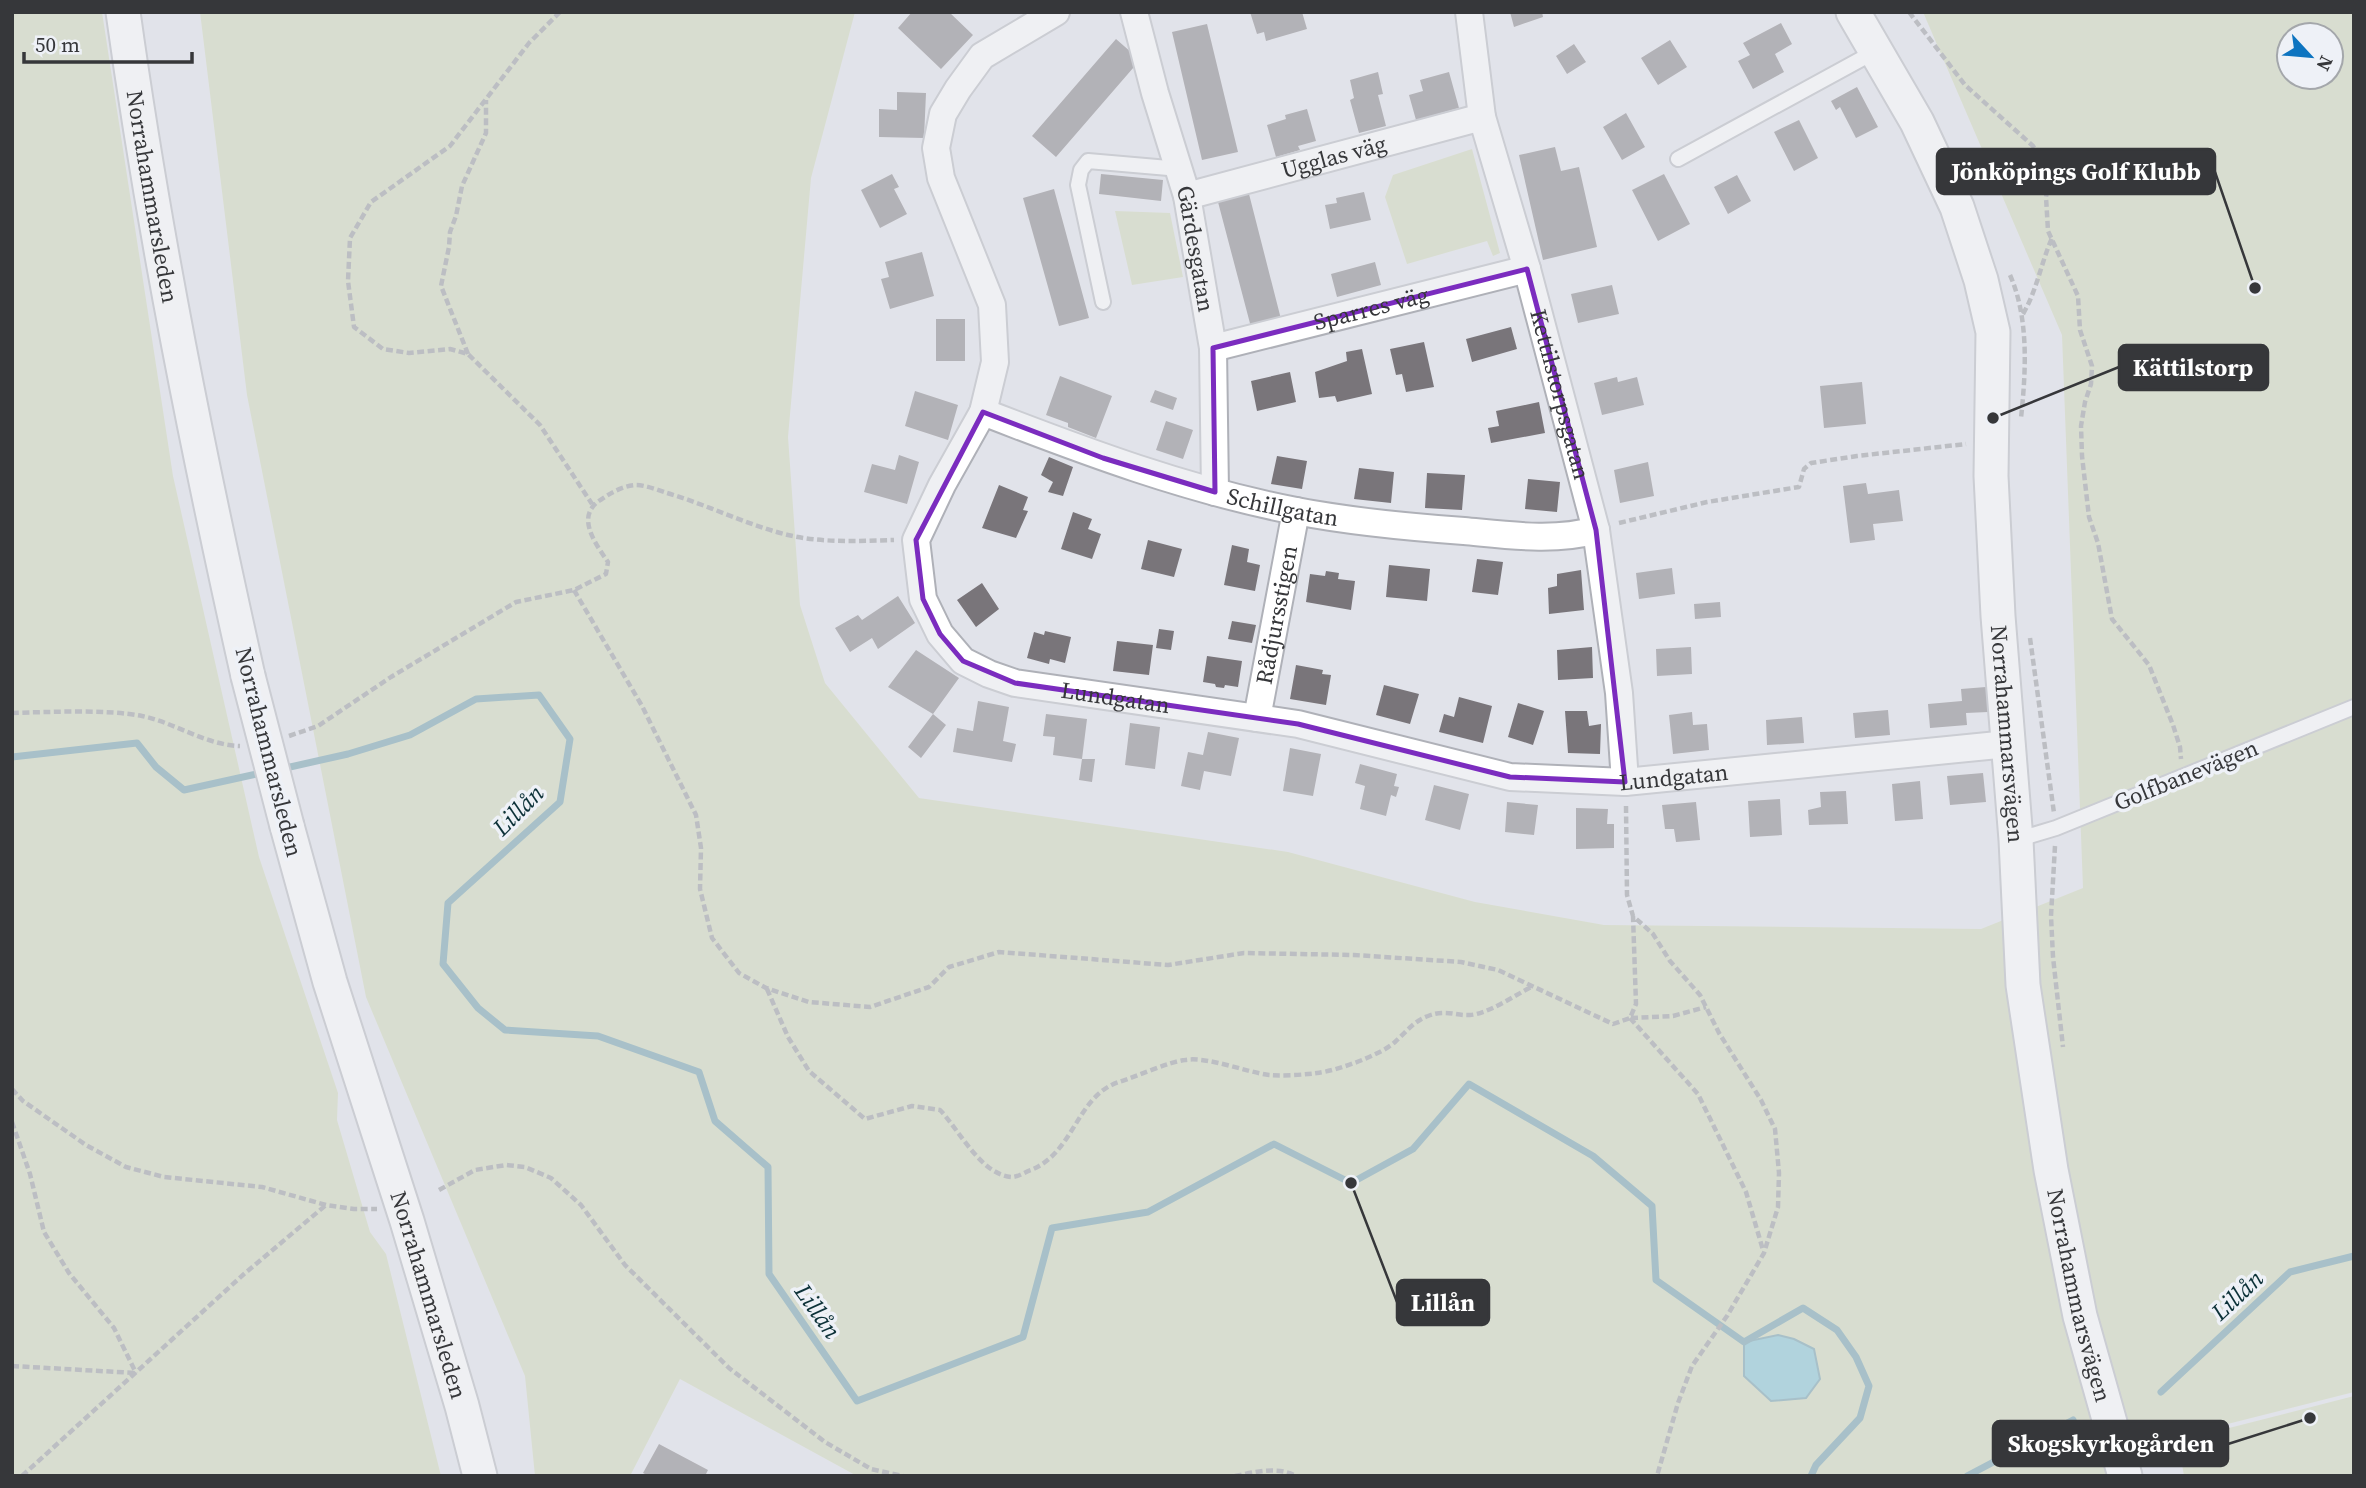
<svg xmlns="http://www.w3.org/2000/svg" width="2366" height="1488" viewBox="0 0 2366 1488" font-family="'Source Serif 4',serif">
	<rect width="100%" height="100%" fill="#e1e3ea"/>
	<!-- green -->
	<path fill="#cdd6b1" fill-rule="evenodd" d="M12 12H102L173 476 259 857 338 1093 337 1120 370 1232 386 1254 441 1476H12Z
		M200 12H855L811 178 788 437 800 605 825 683 919 798 1288 852 1475 902 1604 925 1981 929 2083 888 2062 335 1923 12H2354V1392L2180 1436 2116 1476H857L680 1379 630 1476H535L525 1376 366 997 247 395ZM2289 35H2331V77H2289Z
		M1472 149 1500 253 1493 256 1487 241 1407 264 1385 197 1393 175Z
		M1115 211 1170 213 1183 277 1132 285Z
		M2354 1396V1476H2184L2178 1441Z"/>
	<!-- water -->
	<path fill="#75bece" stroke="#6296a2" stroke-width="2" d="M1778 1335 1794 1339 1814 1349 1820 1379 1806 1398 1771 1401 1744 1376V1342Z"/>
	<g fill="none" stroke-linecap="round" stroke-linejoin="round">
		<!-- stream -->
		<path stroke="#6296a2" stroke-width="7" d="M12 757 137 743 156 767 184 790 266 772
			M281 769 348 754 410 735 476 699 539 695 570 739 560 802 448 903 443 964 478 1008 505 1030 598 1036 699 1072 715 1121 768 1167 769 1274 857 1401 1023 1337 1052 1228 1148 1212 1274 1144 1351 1183 1413 1149 1469 1084 1593 1156 1652 1206 1656 1280 1744 1342 1803 1308 1837 1330 1856 1357 1869 1386 1860 1418 1816 1465 1811 1476
			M2161 1392 2290 1272 2354 1256
			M1967 1476 2073 1420"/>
	</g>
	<!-- building -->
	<path fill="#79757a" d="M912 12H949L973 35 941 69 898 28Z
		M1250 12H1302L1307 29 1266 41 1264 32 1257 34Z
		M1510 12H1542L1543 17 1514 27Z
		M1781 23 1792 44 1775 54 1784 72 1753 89 1738 61 1750 55 1743 43Z
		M1207 24 1238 152 1202 160 1172 32Z
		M1116 39 1140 60 1056 157 1032 136Z
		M1670 40 1687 67 1658 85 1641 58Z
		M1574 44 1586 62 1567 74 1556 56Z
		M1378 72 1383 94 1378 95 1386 126 1359 133 1350 100 1354 98 1350 80Z
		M1449 72 1459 108 1416 120 1409 95 1423 91 1420 80Z
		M1857 87 1878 127 1856 138 1840 107 1836 110 1831 101Z
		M897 92 926 93 924 138 879 137V109L897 110Z
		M1307 109 1316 141 1298 146 1300 150 1276 157 1267 125 1286 119 1285 115Z
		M1626 113 1645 147 1622 160 1603 127Z
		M1799 120 1818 158 1794 171 1774 132Z
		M1555 147 1561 171 1579 167 1597 247 1543 260 1519 155Z
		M892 174 899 187 894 189 907 214 880 228 861 190Z
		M1101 174 1163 180 1161 201 1099 194Z
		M1664 174 1690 224 1658 241 1632 190Z
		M1737 175 1751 201 1728 214 1714 187Z
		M1054 189 1089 318 1059 326 1023 198Z
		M1364 192 1371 220 1330 229 1325 205 1337 203 1336 198Z
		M1249 194 1282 323 1252 331 1218 202Z
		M922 252 934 296 890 309 881 279 889 277 885 262Z
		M1375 262 1381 285 1337 297 1331 274Z
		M1612 285 1619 314 1578 323 1571 294Z
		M936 319H965V361H936Z
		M1511 327 1517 349 1472 362 1466 339Z
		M1424 342 1434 387 1406 392 1402 374 1396 375 1390 349Z
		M1362 349 1372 394 1337 402 1335 396 1319 398 1315 372 1347 361 1346 352Z
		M1290 372 1296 402 1257 411 1251 381Z
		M1060 376 1112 396 1096 438 1068 427V423L1046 415Z
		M1617 377 1618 382 1637 377 1644 405 1602 415 1594 383Z
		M1862 382 1866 424 1824 428 1820 386Z
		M1155 390 1177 398 1173 410 1150 402Z
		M915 391 958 405 948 440 905 426Z
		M1539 402 1545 433 1491 443 1488 428 1499 426 1496 411Z
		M1166 421 1193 430 1183 459 1156 450Z
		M899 455 919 462 907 504 864 492 872 464 895 470Z
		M1277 456 1307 461 1302 489 1271 484Z
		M1049 457 1073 467 1063 496 1048 492 1053 482 1041 475Z
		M1648 462 1654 496 1620 503 1614 470Z
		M1359 468 1394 472 1391 503 1354 499Z
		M1427 473 1465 475 1462 510 1425 508Z
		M1528 479 1560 482 1557 512 1525 509Z
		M1866 483 1868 494 1899 490 1903 521 1873 524 1875 540 1850 543 1843 486Z
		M999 485 1028 497 1023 510 1028 511 1016 538 982 528Z
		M1073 512 1092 519 1088 529 1101 534 1092 559 1061 549Z
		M1148 540 1182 549 1174 577 1141 569Z
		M1232 545 1249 549 1247 562 1260 565 1255 591 1224 585Z
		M1477 559 1503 562 1498 595 1472 592Z
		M1389 565 1430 569 1427 601 1386 597Z
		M1672 568 1675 594 1639 599 1636 573Z
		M1581 570 1584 610 1549 614 1548 588 1557 586V574Z
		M1326 571 1339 573 1338 579 1355 581 1351 610 1306 602 1310 574 1325 576Z
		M982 583 999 609 976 627 957 600Z
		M898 596 915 623 878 649 872 638 850 652 835 628 858 615 862 620Z
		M1720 602 1721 617 1695 619 1694 604Z
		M1232 621 1256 625 1252 643 1228 639Z
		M1159 629 1174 631 1171 650 1156 648Z
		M1045 631 1071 637 1065 663 1050 659 1049 664 1027 658 1034 632 1044 635Z
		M1117 641 1153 645 1149 675 1113 671Z
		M1592 647 1593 678 1558 680 1557 650Z
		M1691 647 1692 674 1657 676 1656 649Z
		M916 650 959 678 933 714 888 687Z
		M1207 656 1242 661 1238 687 1225 685 1224 688 1216 687 1215 684 1203 682Z
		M1296 665 1323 670 1322 674 1331 675 1326 705 1290 699Z
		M1384 685 1419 694 1410 724 1376 715Z
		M1986 687 1988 712 1966 713 1967 725 1930 728 1928 704 1962 701 1961 689Z
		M1459 697 1492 706 1483 743 1439 732 1444 714 1454 717Z
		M978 701 1009 707 1003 741 1016 744 1012 762 953 752 957 728 973 731Z
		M1518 703 1544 711 1533 745 1508 737Z
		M1888 710 1890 735 1855 738 1853 713Z
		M1565 711H1587L1589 726 1601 724 1600 754 1568 753Z
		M1692 712 1693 725 1707 724 1709 750 1673 754 1669 715Z
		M933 714 946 725 921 758 908 747Z
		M1046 714 1087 719 1082 759 1053 755 1055 737 1043 736Z
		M1802 717 1804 743 1767 745 1766 720Z
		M1130 723 1160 727 1155 769 1125 765Z
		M1208 732 1239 738 1231 776 1204 771 1200 790 1181 786 1188 752 1203 755Z
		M1290 748 1321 754 1313 796 1283 791Z
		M1082 759H1095L1092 782 1079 780Z
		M1360 764 1397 774 1394 786 1399 787 1396 797 1391 795 1386 816 1360 809 1365 786 1355 783Z
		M1983 773 1986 802 1950 805 1947 776Z
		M1920 781 1923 819 1895 821 1892 784Z
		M1434 785 1469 794 1460 830 1425 820Z
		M1846 791 1848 824 1809 825 1808 810 1821 807 1820 792Z
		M1780 799 1782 835 1750 837 1748 801Z
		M1507 802 1538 805 1534 835 1505 832Z
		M1696 802 1700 840 1676 842 1674 829H1665L1662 805Z
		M1576 808 1608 809 1607 824H1614V848L1576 849Z
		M659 1444 708 1470 706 1474 710 1476H649L643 1473Z"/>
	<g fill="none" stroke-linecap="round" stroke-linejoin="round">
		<defs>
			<path id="service" d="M1678 159 1876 51
				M1103 302 1078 185 1081 170 1088 161 1180 169
				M2016 840 2056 828 2354 707"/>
			<g id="minor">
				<path id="s1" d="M1056 12 982 56 958 89 943 114 936 148 941 178 992 305 995 362 983 412 942 485 916 540 923 599 940 634 963 661 989 674 1015 683 1298 724 1510 777 1625 782 2008 744"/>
				<path id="s2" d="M1134 12 1155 93 1187 196 1213 348 1215 492"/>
				<path id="s3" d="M1469 12 1482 117 1527 269 1596 530 1619 693 1625 782"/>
				<path id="s4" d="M1187 196 1482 117"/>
				<path id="s5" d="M1213 348 1527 269"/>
				<path id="s6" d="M983 412C1086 452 1188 490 1296 511 1352 522 1408 527 1464 531 1507 535 1555 542 1596 530"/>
				<path id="s7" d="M1257 718 1296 511"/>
			</g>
			<g id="tertiary">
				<path id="s8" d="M123 12C154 235 199 457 248 676"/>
				<path id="s9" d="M1853 12 1917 122 1957 207 1981 280 1993 332 1991 476 1998 616 2016 840 2023 985 2051 1170 2080 1316 2125 1476"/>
				<path id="s10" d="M287 826 330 982 407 1221 462 1406 480 1476"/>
			</g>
		</defs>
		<!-- service casing -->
		<use href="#service" stroke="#afb1b8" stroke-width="18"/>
		<!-- minor casing -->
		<use href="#minor" stroke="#afb1b8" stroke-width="30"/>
		<!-- tertiary casing -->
		<use href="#tertiary" stroke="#afb1b8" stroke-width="37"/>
		<!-- path -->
		<path stroke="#8f9096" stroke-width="4.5" stroke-dasharray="7 3.5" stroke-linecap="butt" d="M560 12 529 43 450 146 371 202 350 238 348 281 354 327 383 349 409 353 450 349 468 354 540 425 592 504
			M1909 12 1965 85 2033 146 2043 162 2049 179 2046 197 2048 231 2078 296 2080 330 2092 366 2091 384 2085 402 2081 426 2082 456 2089 517 2098 543 2112 619 2149 665 2173 725 2180 747 2181 759
			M2010 275C2029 318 2026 371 2021 418
			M2023 314C2037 290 2041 263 2052 238
			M468 354 441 286 449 247 450 232 456 216 462 186 486 133V100
			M1619 523 1707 502 1799 487 1804 469 1811 463 1857 456 1966 444
			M574 590 642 706 696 815 701 848 700 889 712 938 739 973 766 988 809 1002 870 1007 929 987 949 967 999 952 1168 965 1244 953 1354 955 1461 962 1498 970 1613 1024 1630 1018 1636 1004 1633 916
			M2030 638 2054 813
			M12 713C50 712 106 709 142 716 176 723 205 745 240 746
			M289 736 318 726 391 677 516 602 574 590 606 574 608 562C595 543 574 515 602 499 612 492 623 486 636 485 645 485 658 490 667 493 708 505 747 525 788 535 822 543 859 541 894 540
			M1626 806 1627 895 1633 916 1653 934 1670 961 1700 995 1719 1033 1761 1100 1775 1129 1779 1173 1778 1207 1764 1253 1727 1316 1692 1366 1678 1403 1657 1476
			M2055 846 2051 916 2053 957 2063 1047
			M767 989 788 1037 809 1071 865 1119 912 1106 940 1110C960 1131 981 1175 1012 1177 1018 1177 1025 1172 1031 1170 1075 1152 1076 1096 1119 1082 1138 1076 1168 1062 1185 1060 1206 1056 1246 1072 1269 1075 1284 1076 1302 1075 1317 1073 1336 1071 1381 1055 1395 1042 1406 1032 1414 1021 1428 1016 1446 1009 1455 1016 1470 1015 1488 1014 1517 994 1533 986
			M1630 1018 1698 1094 1746 1192 1763 1250
			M1631 1018 1673 1016 1706 1007
			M12 1089 23 1101 86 1145 126 1167 164 1177 262 1187 326 1205 354 1209H377
			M12 1122 30 1174 44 1232 69 1273 114 1328 136 1373
			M439 1190 475 1170 506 1165 525 1167 551 1178 581 1205 625 1265 729 1368 825 1442 871 1469 903 1476
			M12 1366 136 1373
			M22 1476 244 1274 326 1205
			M1235 1476C1254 1472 1278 1466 1296 1476"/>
		<!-- service -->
		<use href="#service" stroke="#fff" stroke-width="14"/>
		<!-- minor -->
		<use href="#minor" stroke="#fff" stroke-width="26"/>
		<!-- tertiary -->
		<use href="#tertiary" stroke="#fff" stroke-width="33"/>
		<defs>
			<path id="tertiary-bridge" d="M248 676 287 826"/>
		</defs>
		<!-- tertiary-bridge casing -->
		<use href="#tertiary-bridge" stroke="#afb1b8" stroke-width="37" stroke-linecap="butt"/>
		<!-- tertiary-bridge -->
		<use href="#tertiary-bridge" stroke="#fff" stroke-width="33"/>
	</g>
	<!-- marked area -->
	<path d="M0 0H2366V1488H0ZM1527 269 1596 530 1625 782 1510 777 1298 724 1015 683 963 661 940 634 923 599 916 540 983 412 1103 458 1215 492 1213 348Z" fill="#e1e3ea" fill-opacity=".55" fill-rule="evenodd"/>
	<path fill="none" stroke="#7b2cbf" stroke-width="5" stroke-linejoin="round" d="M1527 269 1596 530 1625 782 1510 777 1298 724 1015 683 963 661 940 634 923 599 916 540 983 412 1103 458 1215 492 1213 348Z"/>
	<g text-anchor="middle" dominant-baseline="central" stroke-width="7" stroke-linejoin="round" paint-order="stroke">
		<!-- street labels -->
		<g font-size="23" fill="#36373a" stroke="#eef1f7">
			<text stroke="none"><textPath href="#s4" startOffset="152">Ugglas väg</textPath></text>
			<text stroke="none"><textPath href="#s8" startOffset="187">Norrahammarsleden</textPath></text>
			<text stroke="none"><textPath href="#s2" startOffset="245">Gärdesgatan</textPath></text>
			<text stroke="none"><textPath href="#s5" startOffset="163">Sparres väg</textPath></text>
			<text stroke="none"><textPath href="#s3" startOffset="394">Kettilstorpsgatan</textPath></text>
			<text stroke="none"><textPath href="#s6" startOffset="315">Schillgatan</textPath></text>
			<text stroke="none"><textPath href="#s7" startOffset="105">Rådjursstigen</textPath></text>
			<text stroke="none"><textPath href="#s1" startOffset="903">Lundgatan</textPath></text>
			<text stroke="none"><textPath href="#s9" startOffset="754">Norrahammarsvägen</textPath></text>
			<text transform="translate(269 752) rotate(76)">Norrahammarsleden</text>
			<text transform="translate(2186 775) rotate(-22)">Golfbanevägen</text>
			<text stroke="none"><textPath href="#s1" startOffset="1470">Lundgatan</textPath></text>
			<text stroke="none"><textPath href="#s9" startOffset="1321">Norrahammarsvägen</textPath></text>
			<text stroke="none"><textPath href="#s10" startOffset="490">Norrahammarsleden</textPath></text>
		</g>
		<!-- water labels -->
		<g font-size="24" font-style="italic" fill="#0c3138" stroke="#eef1f7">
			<text transform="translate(518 810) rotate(-45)">Lillån</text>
			<text transform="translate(2237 1295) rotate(-43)">Lillån</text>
			<text transform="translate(818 1311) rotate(55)">Lillån</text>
		</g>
	</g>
	<!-- callouts -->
	<path fill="none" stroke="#36373a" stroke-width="2.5" d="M2255 288L2215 172M1993 418L2119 367M1351 1183L1397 1302M2310 1418L2228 1444"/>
	<g fill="#36373a" stroke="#eef1f7" stroke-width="2.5">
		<circle cx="2255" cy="288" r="7"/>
		<circle cx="1993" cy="418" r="7"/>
		<circle cx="1351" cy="1183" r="7"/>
		<circle cx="2310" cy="1418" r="7"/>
	</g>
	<g fill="#36373a" stroke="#36373a" stroke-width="2.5">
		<rect x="1937" y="149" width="278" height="45" rx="7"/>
		<rect x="2119" y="345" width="149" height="45" rx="7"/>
		<rect x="1397" y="1280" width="92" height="45" rx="7"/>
		<rect x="1993" y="1421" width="235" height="45" rx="7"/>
	</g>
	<g font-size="24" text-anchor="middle" font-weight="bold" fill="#fff">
		<text x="2076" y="180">Jönköpings Golf Klubb</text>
		<text x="2193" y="376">Kättilstorp</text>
		<text x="1443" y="1311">Lillån</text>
		<text x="2111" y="1452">Skogskyrkogården</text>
	</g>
	<!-- border -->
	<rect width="2366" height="1488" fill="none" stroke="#36373a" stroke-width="28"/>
	<!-- north arrow -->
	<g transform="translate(2310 56) rotate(116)"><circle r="33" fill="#eef1f7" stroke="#a4a7ab" stroke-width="2"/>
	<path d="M0-5L12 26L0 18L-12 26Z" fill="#0d74c0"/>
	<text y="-10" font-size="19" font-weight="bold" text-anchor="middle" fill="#36373a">N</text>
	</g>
	<!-- scale -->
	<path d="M24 52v10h168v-10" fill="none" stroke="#36373a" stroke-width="3.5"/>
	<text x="35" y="52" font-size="21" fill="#36373a" stroke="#eef1f7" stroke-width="5" paint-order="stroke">50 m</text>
</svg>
